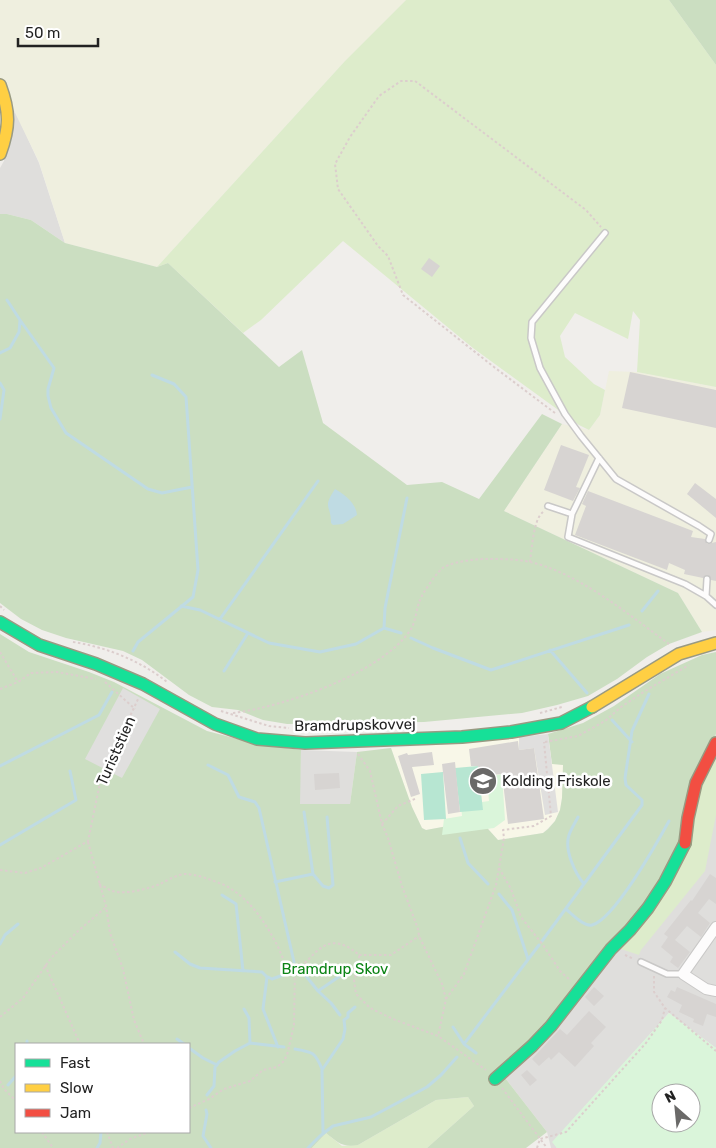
<svg xmlns="http://www.w3.org/2000/svg" width="716" height="1148" viewBox="0 0 716 1148" font-family="Rubik,sans-serif">
	<rect width="100%" height="100%" fill="#f0eeeb"/>
	<!-- residential -->
	<path fill="#dfdedc" d="M11 102 39 163 65 243 31 220 7 214H0V168L4 161 14 121Z
		M716 734V1048L669 1013 553 1142 557 1148H551L547 1132 499 1070Z
		M301 750 357 752 350 804H299Z"/>
	<!-- education -->
	<path fill="#f8f7e8" d="M548 734 552 763 563 765 562 798 560 810 555 821 543 833 498 840 480 820 426 830 422 828 412 807 391 748 483 742Z"/>
	<!-- farmland -->
	<path fill="#efefdf" d="M0 0H406L345 61 157 267 65 243 39 162 0 82Z
		M609 371 637 372 716 387V630L702 632 678 593 504 511 562 424 589 430 600 415Z"/>
	<!-- grass -->
	<path fill="#ddeccb" d="M406 0H669L716 65V387L637 372 640 320 633 311 628 339 575 313 560 336 565 357 594 384 605 390 600 415 589 430 579 425 473 348 343 241 261 320 243 333 168 263 157 267 345 61Z
		M716 749V815L705 871 641 950 639 955 618 948 700 787Z
		M468 1097 474 1106 427 1148H312L326 1133 342 1146 358 1145 436 1100Z"/>
	<!-- forest -->
	<path fill="#cbdec1" fill-rule="evenodd" d="M669 0H716V65Z
		M0 214H7L31 220 65 243 157 267 168 263 279 367 302 350 323 423 407 485 442 482 479 499 542 414 562 424 504 511 678 593 702 632 669 644 647 657 617 679 588 696 557 705 522 713 424 722 287 724 263 720 238 710 212 707 189 695 142 660 123 651 66 638 42 630 21 619 0 603Z
		M0 634 29 652 89 672 114 682 207 731 257 744 301 750 300 804H350L357 752 391 748 412 807 422 828 426 830 480 820 498 840 543 833 548 829 555 821 560 810 562 798 563 765 552 764 548 734 583 723 614 706 660 674 702 655 716 652V734L711 742 677 849 643 905 545 1027 499 1070 547 1132 526 1148H427L474 1106 468 1097 436 1100 358 1145C343 1148 337 1142 326 1133L312 1148H0ZM16 1044H189V1132H16Z"/>
	<!-- park -->
	<path fill="#daf5da" fill-rule="evenodd" d="M502 774 505 820 494 828 442 835 444 819 462 816 461 805 489 801 487 777Z
		M669 1013 716 1048V1148H557L552 1142ZM661 1093H691V1123H661Z"/>
	<!-- pitch -->
	<path fill="#b7e6d2" d="M478 766 483 810 460 812 455 768Z
		M443 772 446 819 424 820 421 774Z"/>
	<!-- parking -->
	<path fill="#e0dfde" d="M123 688 160 709 122 778 85 759Z
		M548 734 558 812 545 815 534 748 519 750V737Z"/>
	<!-- water -->
	<path fill="#bfdbe3" d="M335 489C344 494 356 503 357 515L343 524 333 525 331 523C331 504 322 509 335 489Z"/>
	<g fill="none" stroke-linecap="round" stroke-linejoin="round">
		<!-- stream -->
		<path stroke="#bfdbe3" stroke-width="3" d="M20 320 54 368 48 389V396L51 408 66 433 148 489 162 493 192 487
			M0 353 10 348 19 332 20 320 7 300
			M0 383 4 390 0 419
			M181 606 200 610 269 643 320 652 356 644 384 628 385 608 407 498
			M642 611 658 591
			M220 619 318 481
			M384 628 401 633
			M411 638 433 648 491 670 629 625
			M550 650 587 693
			M133 651 138 642 193 597 198 570 186 397 174 384 152 375
			M224 671 248 633
			M612 720 632 742
			M208 765 228 775 239 797 255 802 259 808 294 962
			M0 766 99 715 112 692
			M304 812 313 874
			M578 817C575 823 571 829 569 835 564 850 575 873 584 884
			M460 838 468 863 488 884
			M0 845 76 800 70 771
			M275 882 313 874 323 886 329 888 333 885 327 817
			M499 894 512 910 528 959
			M222 895 236 904 243 971
			M567 910C573 915 584 927 592 925 614 920 658 841 669 821
			M542 941 642 805V800L626 785 625 778 632 731 649 694
			M0 944 5 935 18 924
			M175 952 190 964 200 968 262 972 267 977 263 1009 278 1047
			M302 971 318 991 331 1003 340 1015
			M268 977 272 979 286 974
			M318 991 346 972
			M244 1009 249 1018 250 1043
			M453 1027 464 1044 476 1053
			M177 1039 184 1044
			M27 1044V1041
			M464 1044 539 945
			M189 1048 203 1058 217 1065
			M295 1049C313 1052 315 1052 322 1069
			M8 1085 16 1076
			M207 1095 214 1086 215 1067 219 1062 235 1051 250 1043 284 1047
			M206 1110 207 1114 203 1136 211 1148
			M323 1133 322 1070 343 1039 345 1029 344 1020 348 1017V1013L355 1007
			M97 1148 100 1143 101 1132
			M308 1148 320 1136 333 1126 371 1117 427 1087 441 1075 457 1057"/>
	</g>
	<!-- building -->
	<path fill="#d7d4d2" d="M429 258 440 266 432 277 421 269Z
		M630 372 716 390V428L622 408Z
		M561 445 589 455 576 487 580 488 573 501 544 490Z
		M695 483 716 499V518L687 494Z
		M588 491 693 531 691 537 705 539 707 544 716 542V581L711 580 708 575 703 578 684 574 685 570 669 563 667 570 575 535 586 506 582 504Z
		M518 741 519 750 534 748 544 819 508 824 502 774 480 776 478 766H471L469 749Z
		M432 752 434 765 412 767 420 794 411 797 398 756 407 753 408 755Z
		M455 762 460 812 448 814 442 764Z
		M339 773 340 788 315 790 314 774Z
		M710 874 716 878V904L709 899 698 913 710 923 701 937 687 926 675 940 690 952 678 968 670 962 673 957 661 947 668 937 664 934 691 900 692 901Z
		M594 987 604 996 594 1006 585 997Z
		M677 987 716 1004V1017L707 1014 703 1026 693 1022 694 1019 679 1012 682 1005 667 997 671 990 675 992Z
		M589 1011 606 1027 591 1043 594 1046 575 1067 559 1052 551 1060 549 1057 539 1066 532 1059 560 1029 567 1035Z
		M527 1070 537 1080 530 1086 521 1075Z"/>
	<g fill="none" stroke-linecap="round" stroke-linejoin="round">
		<defs>
			<path id="lane" d="M605 233 532 322 531 338 540 368 565 414 581 436 616 479 699 526 711 534 709 540
				M548 506 572 514 599 458
				M572 514 568 537 685 584 706 596
				M707 579 706 596 716 605
				M641 962 667 974H683"/>
			<path id="street" d="M716 927 683 974 706 989 716 991"/>
			<path id="fast" d="M0 622 39 645 96 664 143 684 215 724 257 739 305 743 462 737 511 732 561 723 592 707
				M495 1079 532 1046 551 1026 611 949 630 930 648 908 665 882 685 843"/>
			<path id="slow" d="M0 85C10 112 10 127 0 154
				M592 707 679 654 716 643"/>
			<path id="jam" d="M685 843 688 818 696 783 716 743"/>
		</defs>
		<!-- lane casing -->
		<use href="#lane" stroke="#c9c8c7" stroke-width="8"/>
		<!-- street casing -->
		<use href="#street" stroke="#c9c8c7" stroke-width="12"/>
		<!-- fast casing -->
		<use href="#fast" stroke="#999a82" stroke-width="14"/>
		<!-- slow casing -->
		<use href="#slow" stroke="#999a82" stroke-width="14"/>
		<!-- jam casing -->
		<use href="#jam" stroke="#999a82" stroke-width="14"/>
		<!-- path -->
		<path stroke="#dccecd" stroke-width="2" stroke-dasharray="2.5 2.5" stroke-linecap="butt" d="M555 413 494 367 403 295 388 256 378 246 338 189 335 164 350 137 379 96 401 81H415L586 210 601 227
			M530 562C532 549 533 520 543 512
			M0 606 4 610
			M73 642C106 647 141 661 167 682
			M0 652 18 682
			M105 682 135 709
			M0 689 18 682 31 673 57 672 96 679
			M221 711 269 726 289 728
			M233 713C283 707 383 673 411 629 416 621 416 609 420 600 422 594 438 570 444 567 457 561 474 559 488 559 502 559 516 559 530 562 579 573 629 615 669 644
			M540 713 562 707
			M301 729H319
			M545 742 578 736 605 721 621 707 645 691 689 665
			M358 754 370 771 382 824 388 838 402 886 418 929 419 936 442 984 446 999 438 1036
			M382 824 398 806 417 798
			M88 842 106 906 110 933 123 969 134 1020 144 1044
			M499 868 511 889 521 917 543 945 560 971 571 981
			M0 870 25 873 41 868 88 841 101 778 139 697
			M99 884C103 886 108 889 112 891 125 895 148 889 160 884 168 880 176 875 185 874 197 874 211 880 222 884 248 896 264 920 277 945 281 952 283 963 291 967 310 975 319 920 359 955V968L354 980 356 994 370 1008 393 1019 438 1036 486 1070
			M359 955H391L419 936
			M625 955 634 959
			M45 965 80 1044
			M654 976V992L665 1008 716 1051
			M446 999 464 974 496 885 504 838 503 830 534 826 551 816 544 742
			M0 1017 23 998 51 958 78 931 105 908
			M0 1081 4 1089 16 1101
			M502 1088 547 1148
			M189 1108 209 1099 224 1089 250 1081 263 1070 277 1067 283 1062 287 1055 294 1025 295 968
			M42 1132 53 1148
			M107 1132 113 1148
			M117 1148 130 1139 149 1132
			M537 1148 540 1139 566 1132 646 1043 662 1020 665 1008"/>
		<!-- lane -->
		<use href="#lane" stroke="#fdfcfc" stroke-width="5"/>
		<!-- street -->
		<use href="#street" stroke="#fdfcfc" stroke-width="10"/>
		<!-- fast -->
		<use href="#fast" stroke="#16e098" stroke-width="11"/>
		<!-- slow -->
		<use href="#slow" stroke="#ffcf43" stroke-width="11"/>
		<!-- jam -->
		<use href="#jam" stroke="#f24e42" stroke-width="11"/>
	</g>
	<!-- icons -->
	<defs>
		<symbol id="school-disc" viewBox="-11 -11 22 22"><circle r="9.5" fill="#6a6968" stroke="#fff"/><path d="M0-5L7-2L0 1L-7-2ZM-4 1L0 2.5L4 1V4Q0 6-4 4Z" fill="#fff"/></symbol>
	</defs>
	<g fill-rule="evenodd">
		<use href="#school-disc" x="467" y="765" width="32" height="32"/>
	</g>
	<g text-anchor="middle" dominant-baseline="central" stroke-width="5" stroke-linejoin="round" paint-order="stroke">
		<!-- street labels -->
		<g font-size="15" fill="#222" stroke="#fff">
			<text transform="translate(355 725) rotate(-1)">Bramdrupskovvej</text>
			<text transform="translate(116 751) rotate(-66)">Turiststien</text>
		</g>
		<!-- poi labels -->
		<g font-size="15" fill="#222" stroke="#fff" text-anchor="start">
			<text x="502" y="781">Kolding Friskole</text>
		</g>
		<!-- park labels -->
		<g font-size="15" fill="#0c8416" stroke="#fff">
			<text x="335" y="969">Bramdrup Skov</text>
		</g>
	</g>
	<!-- legend -->
	<rect x="15" y="1043" width="175" height="90" fill="#ffffff" stroke="#a7a7a7"/>
	<rect x="25" y="1059" width="25" height="8" fill="#16e098" stroke="#a7a7a7"/>
	<text x="60" y="1068" font-size="15" fill="#222222">Fast</text>
	<rect x="25" y="1084" width="25" height="8" fill="#ffcf43" stroke="#a7a7a7"/>
	<text x="60" y="1093" font-size="15" fill="#222222">Slow</text>
	<rect x="25" y="1109" width="25" height="8" fill="#f24e42" stroke="#a7a7a7"/>
	<text x="60" y="1118" font-size="15" fill="#222222">Jam</text>
	<!-- north arrow -->
	<g transform="translate(676 1108) rotate(333)"><circle r="24" fill="#ffffff" stroke="#a7a7a7"/>
	<path d="M0-4L9 19L0 12L-9 19Z" fill="#6a6968"/>
	<text y="-8" font-size="14" font-weight="bold" text-anchor="middle" fill="#222222">N</text>
	</g>
	<!-- scale -->
	<path d="M18 38v8h80v-8" fill="none" stroke="#222222" stroke-width="2.5"/>
	<text x="25" y="38" font-size="15" fill="#222222" stroke="#ffffff" stroke-width="4" paint-order="stroke">50 m</text>
</svg>
